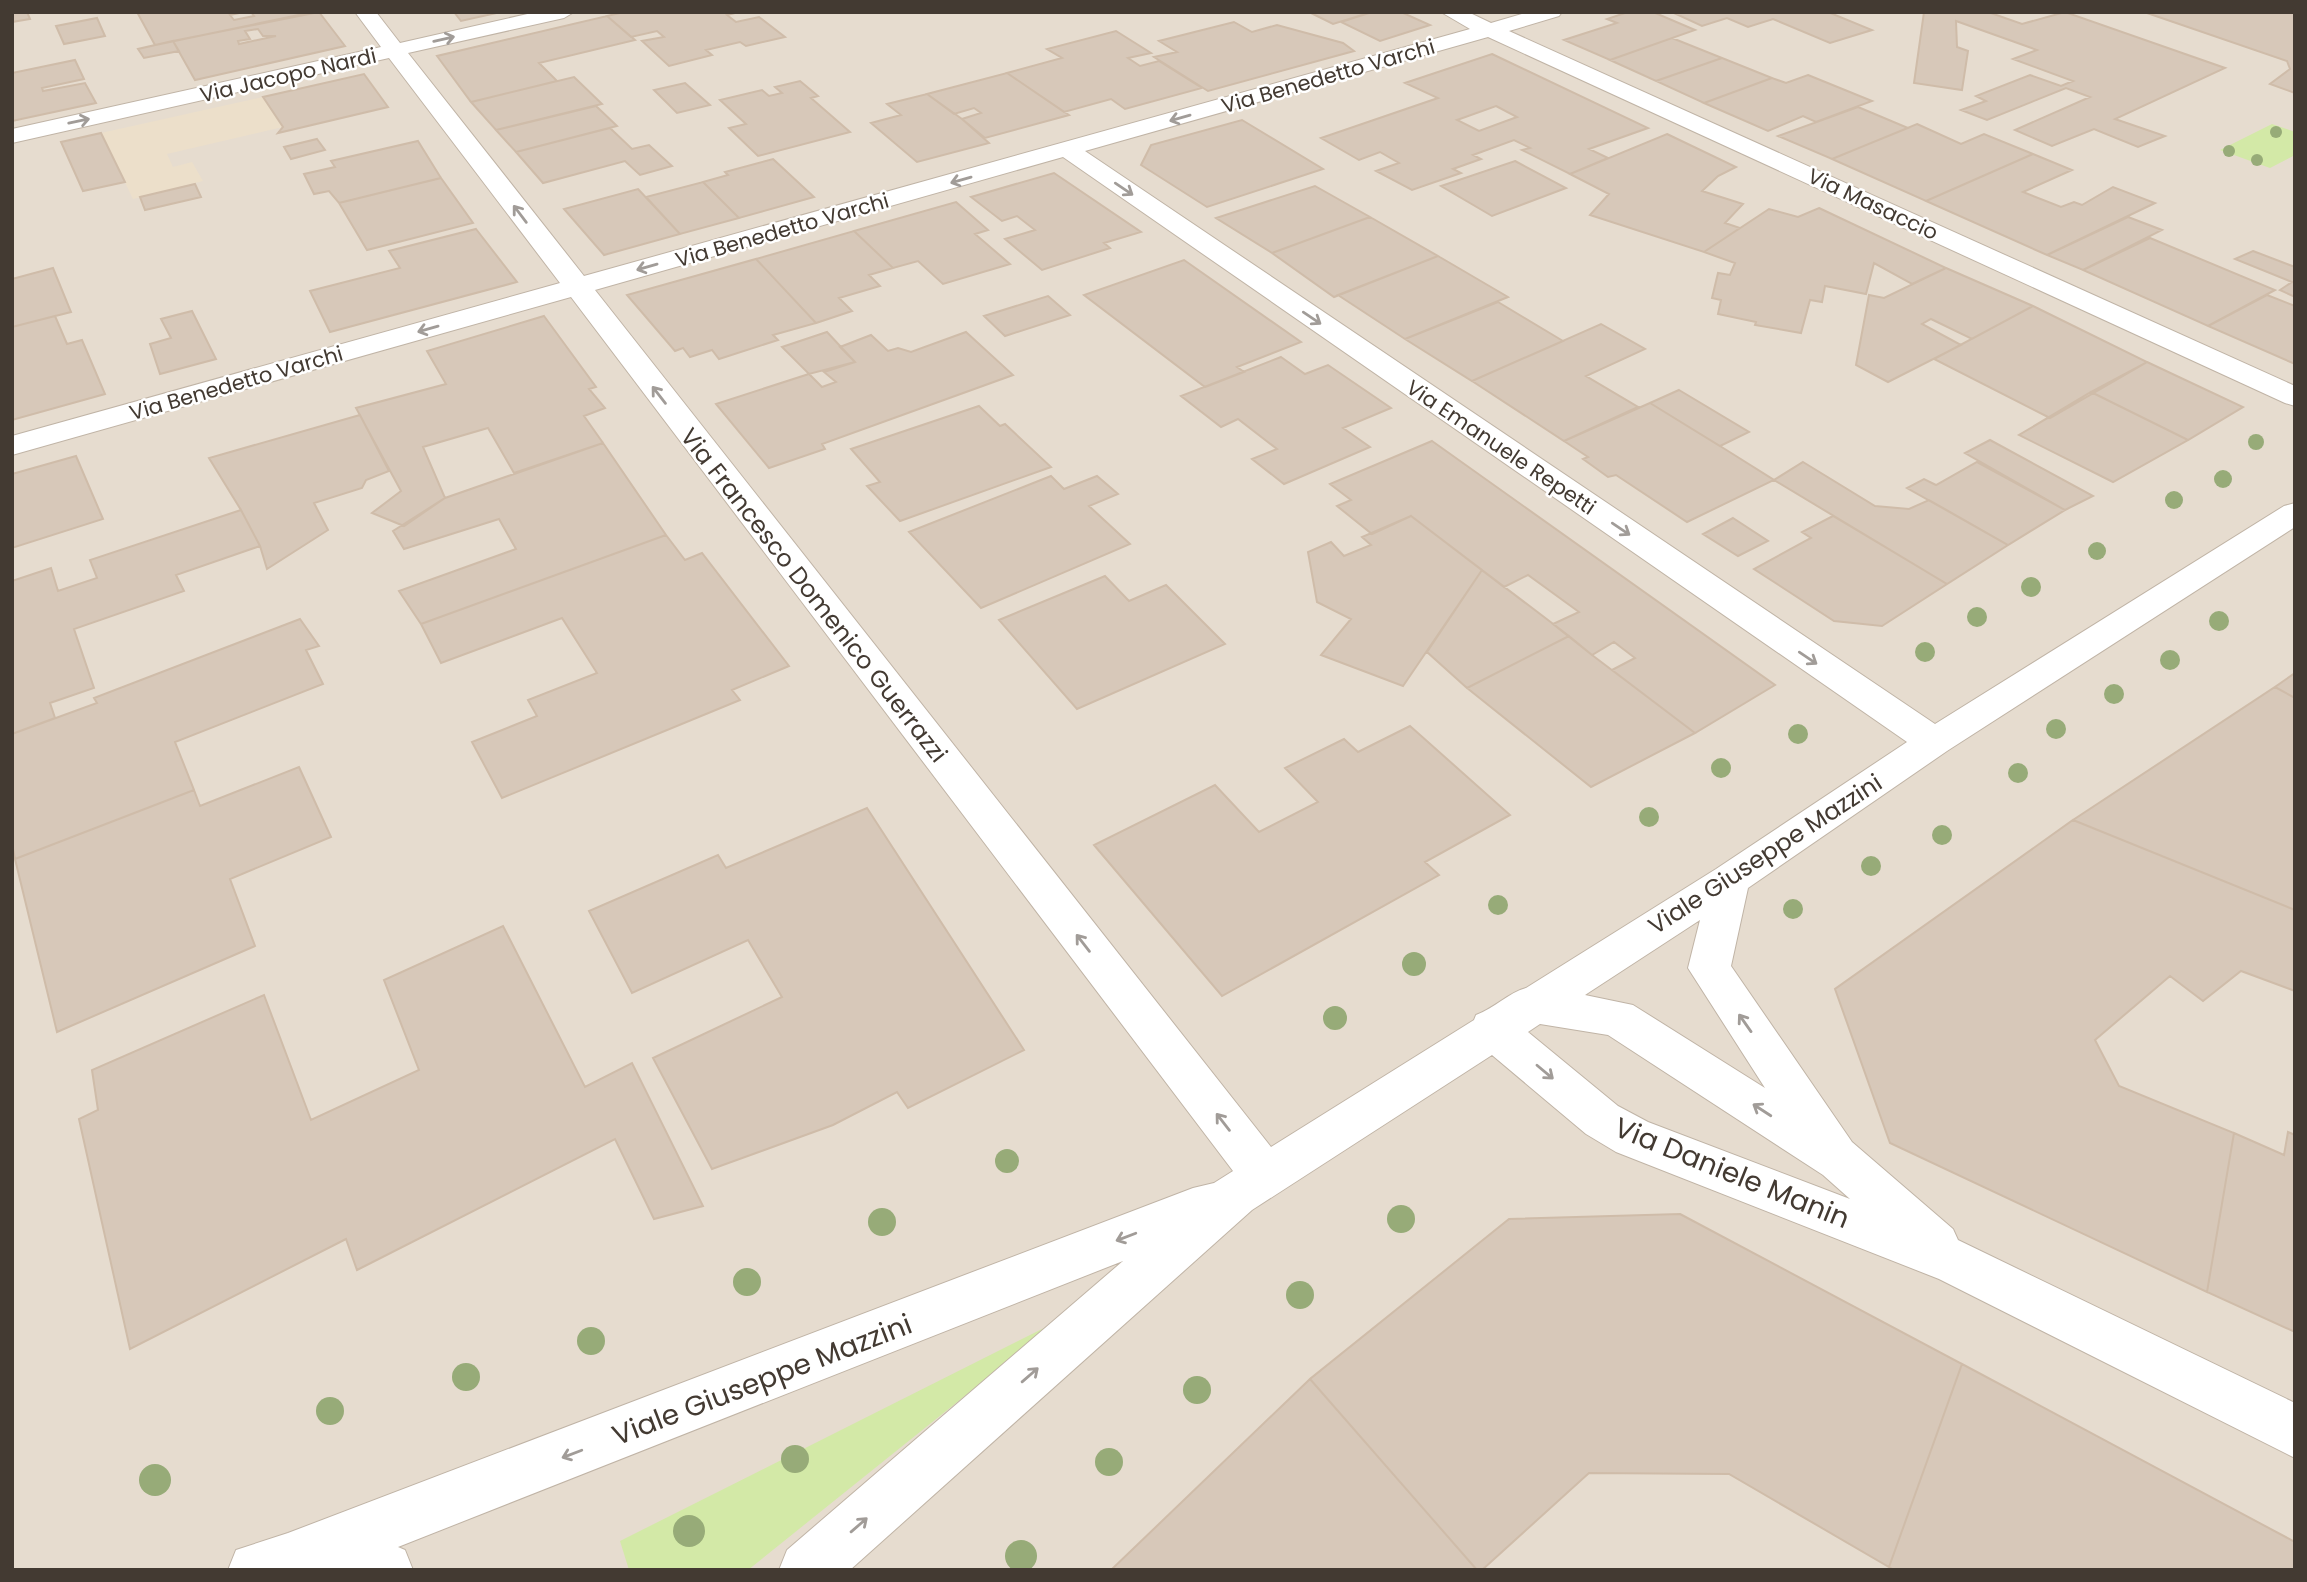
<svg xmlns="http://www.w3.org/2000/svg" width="2307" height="1582" viewBox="0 0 2307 1582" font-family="Poppins,sans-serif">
	<rect width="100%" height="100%" fill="#f2ebe1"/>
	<!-- residential -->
	<path fill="#e6dccf" d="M12 12H2295V1570H12Z"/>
	<!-- education -->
	<path fill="#ecdfca" d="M263 97 283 127 167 154 173 167 192 162 203 181 133 199 101 133Z"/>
	<!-- green -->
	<path fill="#d3e9a7" d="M2272 124 2295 132V155L2270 168 2220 150Z
		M1058 1321 748 1570H629L620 1541Z"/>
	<!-- building -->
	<path fill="#d7c8b9" stroke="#cfbca9" stroke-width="2" fill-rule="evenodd" d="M12 12H27L30 19 12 22Z
		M137 12H244L230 15 234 20 254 16 251 12H313L155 45Z
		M319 12 345 46 195 80 173 41ZM258 29 263 36H276L239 44 238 41 250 39 245 31Z
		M454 12H501L461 21Z
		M624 12H739L727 15 736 22 759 17 785 37 746 46 740 42 706 50 712 55 669 66 642 41 664 37 657 31 631 37 607 16Z
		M1309 12H1372L1333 24Z
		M1372 12H1401L1430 25 1380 41 1341 22Z
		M1628 12H1653L1695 30 1610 60 1564 40 1617 23 1607 19Z
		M1683 12H1828L1872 30 1830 43 1773 19 1748 27 1727 18 1702 26 1676 14Z
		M1924 12H1988L2022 24 2065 12 2225 68 2115 119 2165 136 2138 147 2094 129 2052 146 2015 130 2090 97 2066 88 1987 120 1961 110 1986 101 1976 96 2030 75 2061 86 2073 81 2013 59 2037 50 1956 21 1957 47 1968 51 1962 90 1914 83Z
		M2295 12V93L2270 84 2290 69 2287 61 2147 13Z
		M607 16 635 40 539 63 557 81 471 102 437 56Z
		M97 18 105 36 64 44 56 26Z
		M1234 22 1252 32 1277 25 1343 43 1354 51 1208 91 1154 57 1177 52 1159 41Z
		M1116 31 1151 53 1128 58 1140 66 1159 61 1202 88 1125 109 1111 99 1064 112 1007 73 1062 58 1047 49Z
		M1672 38 1722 58 1656 81 1610 60Z
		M173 41 179 51 144 58 138 49Z
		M1492 54 1648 128 1589 149 1608 158 1570 174 1522 150 1530 148 1514 140 1473 155 1481 159 1453 169 1461 173 1412 190 1376 171 1399 163 1380 152 1359 160 1321 138 1438 98 1405 83ZM1496 106 1517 117 1479 131 1457 120Z
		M1722 58 1772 78 1704 103 1656 81Z
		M75 60 84 79 42 88 43 91 85 83 96 103 12 121V73Z
		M1007 73 1069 115 985 138 962 119 981 113 974 108 954 114 927 94Z
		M364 74 388 107 278 133 283 127 263 97Z
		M1808 75 1872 101 1816 122 1803 116 1768 131 1704 103 1772 78 1786 83Z
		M574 77 602 104 496 130 471 102Z
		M800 81 818 96 811 98 850 132 758 156 729 128 746 124 720 100 762 90 769 96 782 93 775 87Z
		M685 83 710 105 677 113 654 90Z
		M927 94 962 119 989 143 917 162 871 123 901 115 887 104Z
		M596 106 617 126 516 152 496 130Z
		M1858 107 1908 128 1832 159 1778 136Z
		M1242 120 1323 169 1207 207 1141 165 1151 145Z
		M1917 124 1961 144 1984 134 2033 154 1926 201 1832 159Z
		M610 128 632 149 649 145 672 166 640 175 625 161 543 183 516 152Z
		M101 133 125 182 83 191 61 142Z
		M1667 134 1736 167 1718 176 1702 191 1743 204 1725 223 1740 228 1704 252 1590 215 1609 194 1570 174Z
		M317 139 325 150 291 159 284 147Z
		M418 141 441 178 339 203 329 191 314 194 304 174 335 167 331 161Z
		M2033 154 2072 170 2023 192 2061 207 2074 202 2082 205 2113 187 2155 203 2047 255 1926 201Z
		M773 159 814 197 739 218 703 182 728 175 725 172Z
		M1515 161 1566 188 1492 216 1441 186Z
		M1054 173 1141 232 1104 243 1110 248 1042 270 1005 239 1035 230 1017 216 1002 221 971 197Z
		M441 178 473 223 367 250 339 203Z
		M703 182 739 218 680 234 646 197Z
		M195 184 201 197 145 210 140 197Z
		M1315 186 1370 217 1272 253 1216 218Z
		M638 189 680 234 604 255 564 209Z
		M956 202 988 230 975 234 1010 264 943 284 918 261 893 268 854 231Z
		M1819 208 1946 268 1912 284 1874 263 1866 294 1825 286 1822 302 1810 300 1801 333 1755 325 1756 322 1718 314 1721 300 1712 298 1718 273 1730 275 1735 263 1704 252 1769 209 1798 217Z
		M1370 217 1438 256 1334 297 1272 253Z
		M2128 217 2162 230 2083 270 2047 255Z
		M476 229 517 282 330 332 310 291 400 268 389 251Z
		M854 231 893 268 869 275 880 286 839 298 852 311 816 323 756 259Z
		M2150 238 2275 290 2208 326 2083 270Z
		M2253 251 2295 267V297L2280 290 2292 282 2235 259Z
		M1438 256 1508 297 1405 339 1338 295Z
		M756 259 816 323 773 335 778 340 719 359 712 350 690 357 683 348 675 351 627 295Z
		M1184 260 1301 342 1237 367 1244 372 1205 387 1084 295Z
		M53 268 71 312 12 327V279Z
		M1946 268 2033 306 1972 339 1931 319 1922 324 1961 345 1888 382 1856 365 1869 295 1884 298Z
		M2267 295 2295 306V364L2208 326Z
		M1048 296 1070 315 1005 336 984 316Z
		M1498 302 1563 341 1472 381 1405 339Z
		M2033 306 2147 362 2050 418 1934 359Z
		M192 311 216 359 160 374 150 344 171 338 161 319Z
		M55 316 67 344 82 340 105 394 12 420V327Z
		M544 316 596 387 589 389 605 408 584 416 603 443 514 473 488 428 423 447 445 498 404 526 372 513 401 491 356 408 446 384 427 351Z
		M1601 324 1645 349 1586 376 1638 407 1564 441 1472 381Z
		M827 332 855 362 809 374 782 347Z
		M966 332 1013 375 822 444 825 449 769 468 716 404 809 374 822 387 836 382 824 372 855 362 840 347 871 335 888 351 898 348 911 352Z
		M1281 357 1305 374 1328 365 1391 408 1343 428 1370 447 1284 484 1252 459 1277 449 1238 419 1221 427 1181 396Z
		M2147 362 2243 407 2188 440 2091 392Z
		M1679 390 1749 432 1720 446 1650 403Z
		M2091 392 2188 440 2113 482 2019 435Z
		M1650 403 1720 446 1774 480 1687 522 1616 475 1608 477 1583 459 1588 457 1564 441Z
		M979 406 1000 426 1005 424 1051 467 900 521 867 486 880 482 851 449Z
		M360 415 389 471 366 480 362 488 314 503 328 530 267 569 260 546 241 510 209 458Z
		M1990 440 2093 496 2065 510 1965 453Z
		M1432 441 1775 685 1695 733 1612 670 1635 658 1614 642 1592 655 1553 624 1579 612 1528 575 1504 587 1411 516 1372 534 1337 506 1351 500 1330 484Z
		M603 443 666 535 421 624 399 591 516 549 499 519 404 549 393 531 445 498Z
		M76 456 103 519 12 548V474Z
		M1803 462 1875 506 1909 509 1929 500 2008 545 1947 584 1774 480Z
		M1977 462 2065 510 2008 545 1907 488 1924 479 1936 485Z
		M1051 476 1064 489 1097 476 1118 494 1089 506 1130 544 981 608 909 532Z
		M241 510 260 546 176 575 184 591 74 629 94 688 50 703 55 718 12 734V581L51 568 58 591 97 578 90 560Z
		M1411 516 1482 570 1403 686 1321 655 1351 619 1317 602 1308 552 1331 542 1344 556 1371 545 1362 537Z
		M1833 516 1947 584 1882 626 1834 621 1754 569 1811 538 1802 532Z
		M1733 518 1768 541 1738 556 1703 534Z
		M666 535 685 560 702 553 789 666 732 690 740 700 502 798 472 742 537 716 528 700 597 673 562 618 441 663 421 624Z
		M1482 570 1569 636 1467 688 1427 652Z
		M1105 576 1129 601 1166 585 1225 644 1077 709 999 620Z
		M300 619 319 646 306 650 323 684 175 742 194 790 15 859 12 844V734L97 703 94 698Z
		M1569 636 1592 655 1695 733 1591 787 1467 688Z
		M2295 673V698L2275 687Z
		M2275 687 2295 698V910L2073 820Z
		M1410 726 1510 815 1425 862 1439 875 1222 996 1094 845 1215 785 1259 832 1318 802 1285 768 1344 739 1358 752Z
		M299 767 331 837 230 879 255 946 57 1032 15 859 194 790 200 806Z
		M867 808 1024 1050 908 1108 897 1092 833 1125 712 1169 653 1058 782 997 748 940 632 993 589 911 718 855 726 868Z
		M2073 820 2295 910V991L2241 971 2203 1001 2170 976 2095 1040 2119 1086 2234 1133 2207 1292 1890 1143 1835 989Z
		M503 926 585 1087 632 1063 703 1206 654 1219 615 1139 357 1270 346 1239 130 1349 79 1119 98 1110 92 1070 264 995 311 1120 419 1070 384 980Z
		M2288 1132 2295 1135V1332L2207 1292 2234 1133 2284 1155Z
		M1680 1214 1962 1364 1889 1567 1729 1474 1589 1473 1482 1570H1477L1310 1379 1509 1219Z
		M1962 1364 2295 1542V1570H1894L1889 1567Z
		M1310 1379 1477 1570H1111Z"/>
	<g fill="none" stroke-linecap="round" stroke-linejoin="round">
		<defs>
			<path id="minor" d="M355 12H376L400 43 536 12H574L564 18 408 53 584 276 1470 29 1441 12H1468L1491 23 1529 12H1562L1559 16 1509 31 2295 386V406L2285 403 1488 37 1085 151 1935 724 2284 506 2295 503V527L1947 751 1748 888 1731 966 1852 1142 1953 1229 1958 1240 2295 1403V1458L1939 1279 1616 1152 1586 1134 1492 1055 1252 1210 850 1570H779L787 1550 1123 1261 398 1547 405 1550 413 1570H228L236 1550 288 1533 1193 1188 1214 1183 1233 1171 571 297 12 455V436L560 283 389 58 12 143V129L381 47ZM1063 157 1907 742 1716 869 1526 988C1508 993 1495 1008 1476 1015L1474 1020 1271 1147 595 290ZM1700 920 1688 968 1765 1088 1633 1005 1585 995ZM1540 1024 1608 1035 1823 1175 1850 1199 1648 1122 1618 1106 1528 1032Z"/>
		</defs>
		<!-- minor casing -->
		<use href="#minor" stroke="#c0b4a6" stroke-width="2"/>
		<!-- minor -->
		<use href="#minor" fill="#fff" fill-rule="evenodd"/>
	</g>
	<!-- trees -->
	<g fill="#97ab78">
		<circle cx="2276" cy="132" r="6"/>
		<circle cx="2229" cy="151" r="6"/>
		<circle cx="2257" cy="160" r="6"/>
		<circle cx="2256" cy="442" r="8"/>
		<circle cx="2223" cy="479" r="9"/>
		<circle cx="2174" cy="500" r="9"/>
		<circle cx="2097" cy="551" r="9"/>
		<circle cx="2031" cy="587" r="10"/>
		<circle cx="1977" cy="617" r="10"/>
		<circle cx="2219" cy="621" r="10"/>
		<circle cx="1925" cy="652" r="10"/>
		<circle cx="2170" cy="660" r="10"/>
		<circle cx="2114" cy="694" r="10"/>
		<circle cx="2056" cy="729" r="10"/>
		<circle cx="1798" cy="734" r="10"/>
		<circle cx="1721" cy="768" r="10"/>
		<circle cx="2018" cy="773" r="10"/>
		<circle cx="1649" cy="817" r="10"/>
		<circle cx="1942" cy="835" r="10"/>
		<circle cx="1871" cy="866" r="10"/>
		<circle cx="1498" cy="905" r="10"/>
		<circle cx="1793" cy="909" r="10"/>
		<circle cx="1414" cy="964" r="12"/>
		<circle cx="1335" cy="1018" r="12"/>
		<circle cx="1007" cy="1161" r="12"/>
		<circle cx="1401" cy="1219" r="14"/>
		<circle cx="882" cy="1222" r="14"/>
		<circle cx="747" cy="1282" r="14"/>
		<circle cx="1300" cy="1295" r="14"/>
		<circle cx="591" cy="1341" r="14"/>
		<circle cx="466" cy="1377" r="14"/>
		<circle cx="1197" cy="1390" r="14"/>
		<circle cx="330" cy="1411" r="14"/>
		<circle cx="795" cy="1459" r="14"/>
		<circle cx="1109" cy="1462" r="14"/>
		<circle cx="155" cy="1480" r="16"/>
		<circle cx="689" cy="1531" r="16"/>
		<circle cx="1021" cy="1556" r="16"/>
	</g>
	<!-- one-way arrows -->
	<defs><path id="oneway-shaft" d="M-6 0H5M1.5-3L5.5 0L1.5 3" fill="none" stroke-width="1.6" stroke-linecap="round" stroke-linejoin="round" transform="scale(1.75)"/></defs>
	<g stroke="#a19c98">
		<use href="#oneway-shaft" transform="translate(444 39) rotate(-13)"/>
		<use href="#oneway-shaft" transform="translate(1180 118) rotate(164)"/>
		<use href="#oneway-shaft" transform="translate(79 121) rotate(-12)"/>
		<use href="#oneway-shaft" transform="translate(961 180) rotate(164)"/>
		<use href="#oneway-shaft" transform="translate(1124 189) rotate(34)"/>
		<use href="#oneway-shaft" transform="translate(520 214) rotate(-127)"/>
		<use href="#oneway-shaft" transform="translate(647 267) rotate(164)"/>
		<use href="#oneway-shaft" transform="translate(1312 318) rotate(34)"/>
		<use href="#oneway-shaft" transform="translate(428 329) rotate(164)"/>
		<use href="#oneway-shaft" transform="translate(659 395) rotate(-128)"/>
		<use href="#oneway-shaft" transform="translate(1621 529) rotate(34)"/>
		<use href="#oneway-shaft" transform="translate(1808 658) rotate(34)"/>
		<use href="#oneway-shaft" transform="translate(1083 943) rotate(-128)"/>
		<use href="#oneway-shaft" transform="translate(1745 1023) rotate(-125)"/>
		<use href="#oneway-shaft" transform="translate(1545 1072) rotate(40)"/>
		<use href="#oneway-shaft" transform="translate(1762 1110) rotate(-147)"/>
		<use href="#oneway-shaft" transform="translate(1223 1122) rotate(-128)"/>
		<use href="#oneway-shaft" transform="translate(1126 1237) rotate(159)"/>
		<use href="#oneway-shaft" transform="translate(1030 1375) rotate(-41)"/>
		<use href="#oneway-shaft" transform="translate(572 1454) rotate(159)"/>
		<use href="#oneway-shaft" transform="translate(859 1525) rotate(-41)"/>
	</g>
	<g text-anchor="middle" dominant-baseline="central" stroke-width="5" stroke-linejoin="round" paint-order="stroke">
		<!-- far-street labels -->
		<g font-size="21" fill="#433a32" stroke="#fff">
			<text transform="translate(288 75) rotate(-13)">Via Jacopo Nardi</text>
			<text transform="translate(1328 76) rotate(-16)">Via Benedetto Varchi</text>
			<text transform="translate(1873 204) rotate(25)">Via Masaccio</text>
			<text transform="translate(782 230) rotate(-16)">Via Benedetto Varchi</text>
			<text transform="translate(236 383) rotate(-16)">Via Benedetto Varchi</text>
			<text transform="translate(1501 447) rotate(34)">Via Emanuele Repetti</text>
		</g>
		<!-- street labels -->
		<g font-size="24" fill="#433a32" stroke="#fff">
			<text transform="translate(814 595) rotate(52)">Via Francesco Domenico Guerrazzi</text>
			<text transform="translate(1765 854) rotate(-33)">Viale Giuseppe Mazzini</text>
		</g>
		<!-- near-street labels -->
		<g font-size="28" fill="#433a32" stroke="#fff">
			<text transform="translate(1732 1173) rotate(22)">Via Daniele Manin</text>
			<text transform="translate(762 1380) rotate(-21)">Viale Giuseppe Mazzini</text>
		</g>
	</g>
	<!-- border -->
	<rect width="2307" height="1582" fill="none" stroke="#433a32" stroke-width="28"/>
</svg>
